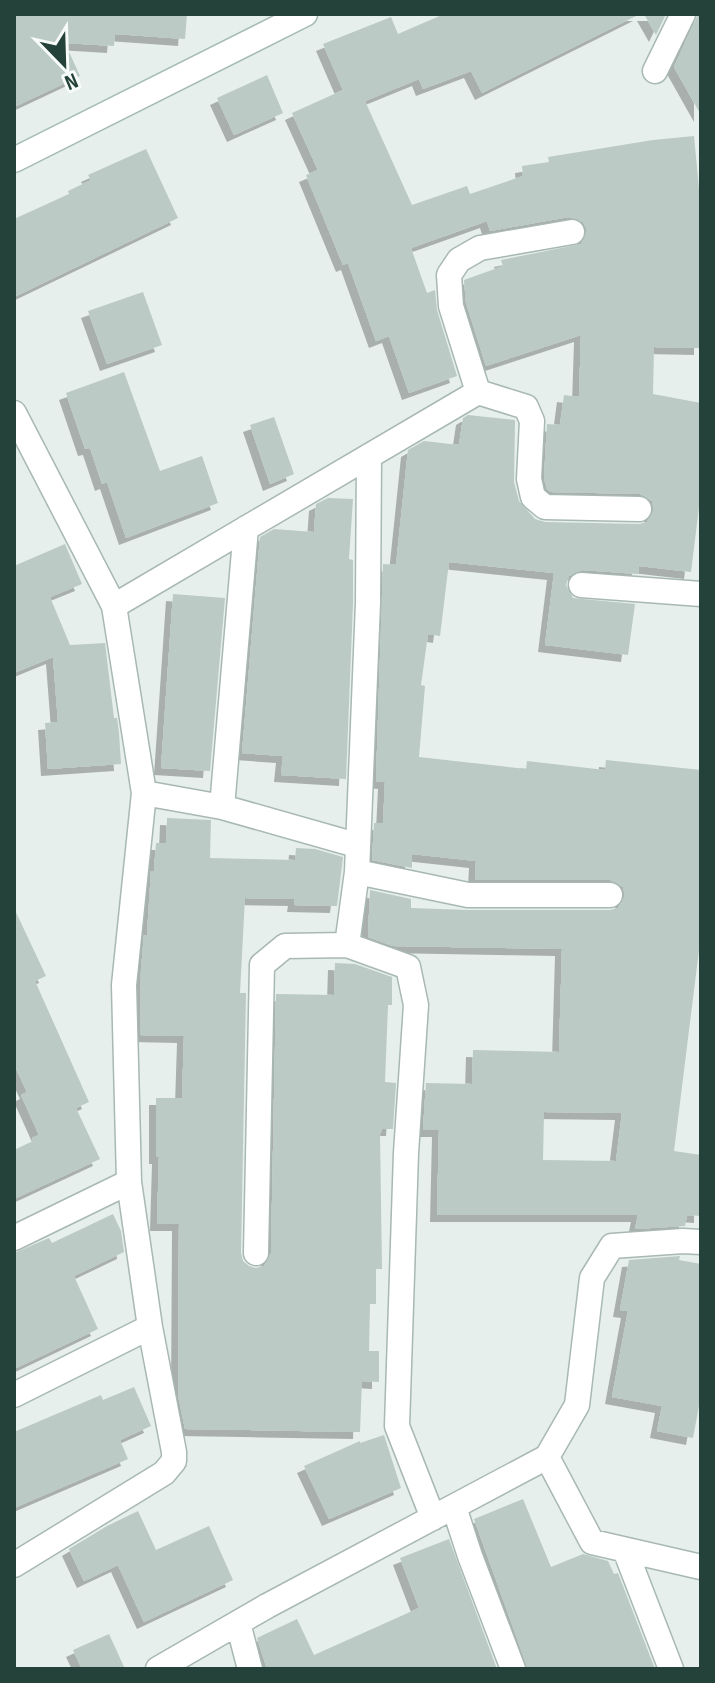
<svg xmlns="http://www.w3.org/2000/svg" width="715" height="1683" viewBox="0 0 715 1683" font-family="'Sofia Sans Condensed',sans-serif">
	<defs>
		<filter id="shadow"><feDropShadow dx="-7" dy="7" stdDeviation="0" flood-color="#0004"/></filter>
	</defs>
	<rect width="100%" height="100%" fill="#e6efeb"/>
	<!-- building -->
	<path fill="#bbcac4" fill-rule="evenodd" filter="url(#shadow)" d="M14 14H187L185 39 115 34 114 46 65 43 80 76 14 107Z
		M444 14H640L482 93 471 71 423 89 419 79 365 101 412 205 467 186 470 194 523 176 522 166 549 162 548 157 653 140 694 136 701 210V348L654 347 653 394 701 403V491L691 572 639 566 638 574 582 570 569 576 566 585 573 598 635 604 628 655 545 645 554 573 449 562 440 636 428 634 421 685 425 686 419 757 526 769 527 761 605 770 606 760 701 770V934L674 1151 701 1155V1216L687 1215 685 1226 635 1229 638 1215H437L439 1130H423L426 1083 472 1084 473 1050 559 1052 562 949 393 946 368 937 370 890 411 899V908L468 910H610L618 908 625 896 623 887 610 880H475L476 861 412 854V868L372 860 374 823H383L385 782 376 781 383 564 396 565 408 450 424 441 459 445 463 418 468 415 515 420 514 482 519 501 535 519 545 522 639 524 647 522 654 510 652 501 640 494 551 492 547 489 544 478 547 424 560 425 564 395 579 397 581 335 486 366 466 303 464 280 503 266 501 260 581 244 587 230 583 222 569 217 490 231 487 221 411 248 427 293 435 290 437 310 457 376 409 393 389 336 376 341 348 263 343 265 306 175 318 170 292 113 343 90 323 44 391 17 398 34ZM544 1112 622 1113 616 1161 543 1160Z
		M644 14H666L656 35Z
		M698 14H701V115L674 67Z
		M267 75 283 113 234 135 217 98Z
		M146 149 178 218 14 297V219L69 194 68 191 91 180 88 175Z
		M143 292 162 345 107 364 88 311Z
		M124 372 160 471 202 456 218 503 126 538 107 482 102 484 90 448 85 449 66 393Z
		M274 417 294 474 270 484 250 425Z
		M328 498 353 499 349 559 353 560V603L346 779 281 775 283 756 242 753 260 537 274 529 314 532 316 504Z
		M65 544 82 584 50 597 70 645 105 643 114 718H117L119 733 121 764 48 769 45 723 58 722 53 657 14 673V566Z
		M173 594 225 598 210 771 161 768Z
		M167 818 211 820 210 858 295 860 296 848 315 849 343 857 337 906 294 905 295 899 245 898 240 993H246L241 1253 243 1261 249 1266 256 1268 264 1266 271 1253 276 994 334 995 335 963 355 964 392 977V1005H388L385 1082 396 1083 393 1129H382L380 1134 382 1269H376V1304H370L369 1351H379V1382L362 1381 360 1432 185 1429 178 1395 179 1224H157L159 1157H156V1098H182L184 1036 140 1035 141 969 144 935H147L151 871H154L156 843H166Z
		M14 908 46 976 35 981 89 1102 76 1108 100 1159 14 1199V1150L33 1141 32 1138 39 1135 21 1095 27 1092 14 1064Z
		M113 1214 121 1231 124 1252 74 1276 98 1329 14 1369V1253L49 1238 52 1243Z
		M680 1256 679 1260 701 1264V1395L693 1438 657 1431 662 1406 612 1397 628 1311 620 1310 629 1260Z
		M134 1387 151 1426 120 1440 128 1459 14 1508V1432L101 1395 103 1400Z
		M384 1435 401 1488 329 1519 304 1466 360 1441V1443Z
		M523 1499 551 1567 583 1554 608 1561 614 1574 618 1573 655 1669H528L474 1519Z
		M138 1511 156 1550 209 1526 233 1580 144 1622 118 1565 84 1581 69 1549 107 1526Z
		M449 1539 497 1669H267L257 1638 297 1619 314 1655 419 1608 400 1558Z
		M109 1634 125 1669H82L73 1650Z"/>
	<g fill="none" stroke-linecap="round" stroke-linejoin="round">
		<defs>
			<path id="street" d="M655 71 683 14
				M478 392 451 306 449 275 459 260 480 248 572 232
				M14 413 114 606 144 793 124 985 129 1182 150 1327 174 1452V1461L164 1473 14 1565
				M581 585 701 594
				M114 606 478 392 526 407 532 421 529 479 533 497 545 507 639 509
				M144 793 222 807 356 845
				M222 807 246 528
				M357 872 468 895H610
				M347 945 357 872 368 603 369 456
				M14 1238 129 1182
				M256 1253 262 965 285 946 347 945 408 967 416 1005 406 1153 397 1426 433 1518
				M14 1395 150 1327
				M547 1457 592 1542 701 1567
				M454 1507 470 1556 513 1669
				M625 1550 671 1669
				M238 1623 250 1669
				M158 1669 267 1606 547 1457 577 1405 592 1278 612 1246 683 1241 701 1242"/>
			<path id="secondary" d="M14 160 305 14"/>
		</defs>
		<!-- street casing -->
		<use href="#street" stroke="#a8b8b2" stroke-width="27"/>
		<!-- secondary casing -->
		<use href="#secondary" stroke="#a4bbb3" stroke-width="27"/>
		<!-- street -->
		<use href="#street" stroke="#fff" stroke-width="24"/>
		<!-- secondary -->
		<use href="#secondary" stroke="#fff" stroke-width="24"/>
	</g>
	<!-- border -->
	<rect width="715" height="1683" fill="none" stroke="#24423a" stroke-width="32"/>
	<!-- north arrow -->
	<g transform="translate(64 64) rotate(157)" stroke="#f7fbf9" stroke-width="6" paint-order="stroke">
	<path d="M0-6L14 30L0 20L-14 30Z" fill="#24423a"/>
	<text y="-12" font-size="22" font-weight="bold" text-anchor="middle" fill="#24423a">N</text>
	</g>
</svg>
